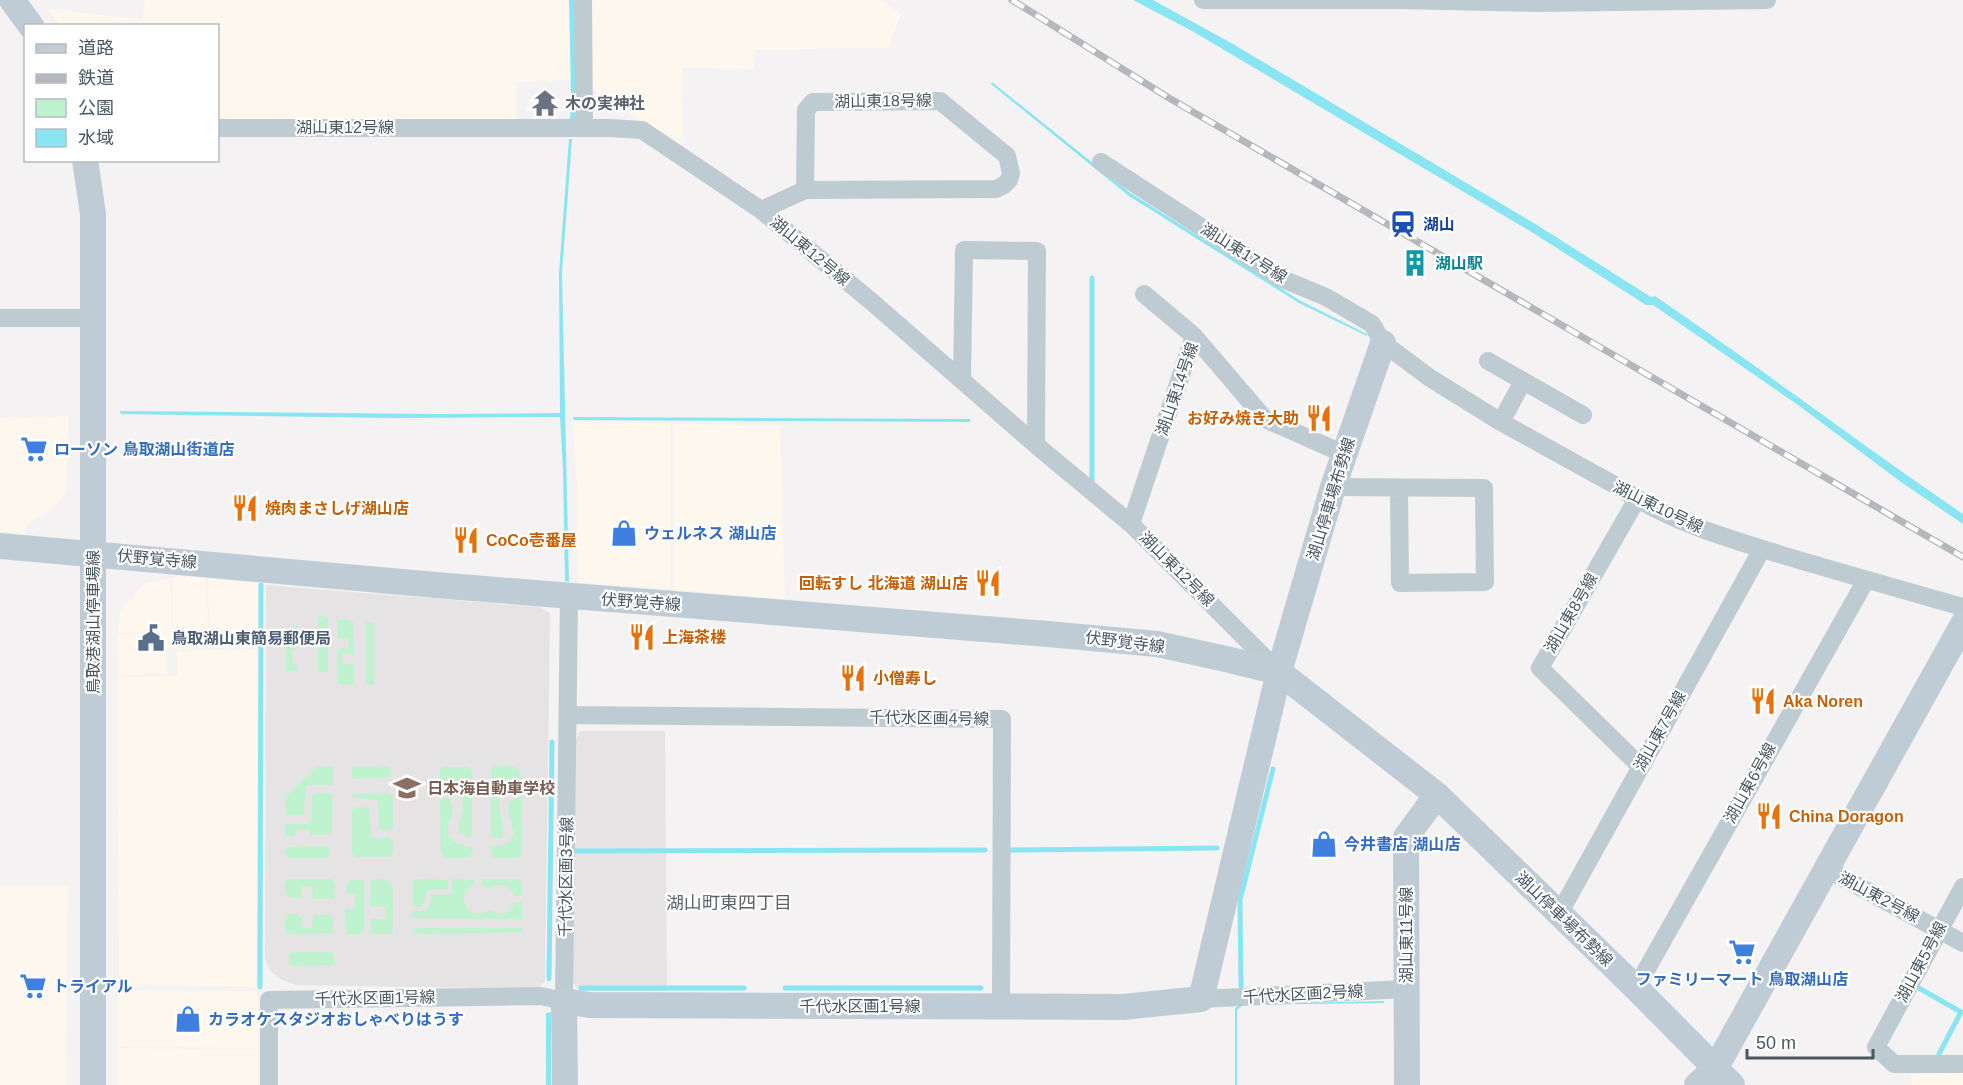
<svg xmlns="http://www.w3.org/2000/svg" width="1963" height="1085" viewBox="0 0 1963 1085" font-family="Helvetica,'Noto Sans JP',sans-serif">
	<rect width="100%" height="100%" fill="#f4f2f2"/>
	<!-- commercial -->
	<path fill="#fdf7ed" d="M145 0H882L901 14 888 48 755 50 754 69 682 68 683 138 677 145 590 88 569 80 516 82V122H218V26L60 25 46 8 142 20Z
		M69 416 67 479 65 493 60 502 26 526 25 534 0 532V418Z
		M573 422 671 423V588L578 583 577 483Z
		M674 424 780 425 785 599 674 590Z
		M180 575 206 578 209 648 174 649 172 578Z
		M170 578 173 648 158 650 166 651 167 674 119 675 118 635 150 633H118L120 611 146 583Z
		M208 578 257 584 258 647 235 648 234 645V648H210Z
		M259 649 256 987 119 984 118 677 177 676V651Z
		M0 886H68L66 1085H0Z
		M118 991H258V1048L118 1047Z
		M118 1048 258 1049V1085H118Z
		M1963 1073V1085H1912L1911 1074Z"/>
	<!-- education -->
	<path fill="#e5e3e4" d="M266 585 539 607 550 613 545 981 537 989 296 985 282 980 270 971 265 958Z
		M580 731H665L667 991H580L573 983 576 740Z"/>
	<!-- green -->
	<path fill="#bff3cf" d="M322 615 328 618V672H318V649L323 648V633H319L318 616Z
		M344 619 353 621 354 654H342V663L354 665V685L338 684 337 649 349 648 348 639 338 638 337 620Z
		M366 622 374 623V685L366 684Z
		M298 623V649H292L293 664 297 665 298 671H286V641Z
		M318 766 333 767V785H306L304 815H286L285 797Z
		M355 766 390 767 392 776 385 778 352 779V769Z
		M495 766C511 765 522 764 522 784L500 798C496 813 506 824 503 838H491V770Z
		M444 767H469L472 771V838H467L459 831C457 816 471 805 456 790 452 785 445 785 440 780V769Z
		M316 793H329L332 795V831L328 835H310V830L296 829 295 836H285V824H307L311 822 312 796Z
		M389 793 393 797V829L382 830 379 828 378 800 353 798 352 794Z
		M522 796V854L518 858H495L492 856 491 846C504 846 509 845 514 833 512 821 505 812 510 801Z
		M444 798H449C458 810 445 823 449 837L457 843 473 848 472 854 467 858H445L441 853 440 800Z
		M356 807 369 808 371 838 388 837 393 841V853L390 857H356L352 854V811Z
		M328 846 331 854 328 858H288L285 854V850L290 847Z
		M288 879H331L335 883 334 899H312L313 887 302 886 301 898H291L285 893V883Z
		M386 879 393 887V934H371V919H386V907H370L371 880Z
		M415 879 448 880V889L428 890 422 907 413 906V881Z
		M452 879 474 880V885C453 895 468 924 490 910 501 917 509 914 515 902H522V919L412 918 413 911H427L432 895 452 894Z
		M482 879H518L522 883V896H515C510 884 500 882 489 889L482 885Z
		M350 880H362L364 882V931L360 934H346L345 909H355V894L346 893 347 883Z
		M289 914H297L302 918V928H311L314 915H330L333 919V933L287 934 285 930V917Z
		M413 928H522V932L426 934 413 932Z
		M294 952H332L335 960 334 965 293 966 289 964V954Z"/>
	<!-- water -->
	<path fill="#8ae5f2" d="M569 0H576L578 97 575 123 569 122 573 97 571 96Z
		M1133 0H1153L1233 44 1537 225 1651 297 1655 296C1759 367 1859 443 1963 514V524L1901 482 1798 405 1653 305H1646L1530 231 1192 31Z
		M992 82 1129 192 1299 300 1367 334V336L1299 303 1129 196 991 84Z
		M569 139H572L562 273 569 582 565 581 563 469 560 417 395 418 121 414 120 411 439 414 560 413 559 273Z
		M573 417 970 419V422L574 420Z
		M1384 1001V1003L1243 1005 1237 1010V1085H1235V1008L1241 1004Z
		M551 1012V1085H546V1013Z"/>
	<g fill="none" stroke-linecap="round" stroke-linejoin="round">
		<!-- stream -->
		<path stroke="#8ae5f2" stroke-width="5" d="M1092 278V483
			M1011 850 1217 848
			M575 851 985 850
			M549 979 552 742
			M1241 986 1240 900 1273 769
			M260 987 261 585
			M1917 987 1961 1012 1939 1054
			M581 988H744
			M785 988H981"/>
		<!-- street -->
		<path stroke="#bfcbd2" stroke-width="18" d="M583 0 584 128
			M1203 0H1398L1537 3 1767 0
			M218 128H609L642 130 761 210 872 302 1036 445 1131 524 1278 671
			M1101 162 1280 278 1326 297 1372 324 1383 343 1430 378 1501 422 1622 489C1670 522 1727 538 1782 555 1842 573 1903 590 1963 607
			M761 210 805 190 996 189 1004 185 1009 180 1011 173 1007 156 940 101 813 102 806 110 805 190
			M1144 294 1194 336
			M0 318H94
			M1488 361 1583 415
			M962 380 964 250 1037 251 1036 445
			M1501 422 1523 381
			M1333 487 1484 488 1485 582 1400 583 1399 489
			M1637 499 1540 668 1640 766
			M1131 524 1194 336 1265 419 1344 454
			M568 715 1002 719 1001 1007
			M1827 869 1963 943
			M1963 887 1876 1047 1894 1064H1963
			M1559 914 1762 549
			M1636 988 1866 580
			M1201 999 1406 989
			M269 1085V1000L541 996 564 1001 569 596"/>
		<!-- secondary -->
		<path stroke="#bfccd6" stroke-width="26" d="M12 0 31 26
			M85 160 93 214V1085
			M0 546 447 586 1048 634 1157 644 1226 659 1279 672 1437 795 1636 988 1732 1085
			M565 1085 564 1001 590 1005 1123 1007 1201 999 1279 672 1333 487 1383 343
			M1407 1085 1406 837 1437 795
			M1697 1085 1715 1069 1963 624"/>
		<defs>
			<path id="rail" d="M1012 0 1169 98 1963 557"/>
		</defs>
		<!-- rail casing -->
		<use href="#rail" stroke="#b4b8bc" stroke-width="7"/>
		<!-- rail -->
		<use href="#rail" stroke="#fff" stroke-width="4.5" stroke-dasharray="14" stroke-linecap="butt"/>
	</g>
	<!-- icons -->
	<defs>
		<symbol id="temple-bare" viewBox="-9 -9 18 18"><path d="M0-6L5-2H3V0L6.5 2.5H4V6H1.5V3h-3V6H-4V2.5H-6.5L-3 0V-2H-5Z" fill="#6b7280" stroke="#fff" stroke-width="2.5" paint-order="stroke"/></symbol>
		<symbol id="station-bare" viewBox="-9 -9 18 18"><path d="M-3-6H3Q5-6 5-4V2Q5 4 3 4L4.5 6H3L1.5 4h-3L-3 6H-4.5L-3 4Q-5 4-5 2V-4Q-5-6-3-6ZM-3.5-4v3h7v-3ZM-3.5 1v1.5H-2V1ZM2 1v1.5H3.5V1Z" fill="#1a4fb4" stroke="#fff" stroke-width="2.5" paint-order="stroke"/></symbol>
		<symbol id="building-bare" viewBox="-9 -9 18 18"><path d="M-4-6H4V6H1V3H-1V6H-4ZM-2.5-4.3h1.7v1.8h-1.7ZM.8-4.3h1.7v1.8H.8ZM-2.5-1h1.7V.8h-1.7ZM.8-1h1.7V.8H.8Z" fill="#0f9aa8" stroke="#fff" stroke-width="2.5" paint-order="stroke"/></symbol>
		<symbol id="restaurant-bare" viewBox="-9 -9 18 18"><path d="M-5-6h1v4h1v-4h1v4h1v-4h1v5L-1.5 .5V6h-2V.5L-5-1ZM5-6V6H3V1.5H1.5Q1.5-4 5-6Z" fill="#e8710a" stroke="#fff" stroke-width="2.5" paint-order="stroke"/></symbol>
		<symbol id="supermarket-bare" viewBox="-9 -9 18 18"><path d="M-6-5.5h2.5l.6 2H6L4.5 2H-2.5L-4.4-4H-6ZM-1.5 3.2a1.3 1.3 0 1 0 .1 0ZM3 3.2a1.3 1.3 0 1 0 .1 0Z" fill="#3f7fe0" stroke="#fff" stroke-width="2.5" paint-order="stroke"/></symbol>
		<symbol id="shop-bare" viewBox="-9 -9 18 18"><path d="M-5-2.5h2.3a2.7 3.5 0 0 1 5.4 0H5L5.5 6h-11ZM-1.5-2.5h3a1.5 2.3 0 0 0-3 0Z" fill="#3f7fe0" stroke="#fff" stroke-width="2.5" paint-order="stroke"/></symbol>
		<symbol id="civic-bare" viewBox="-9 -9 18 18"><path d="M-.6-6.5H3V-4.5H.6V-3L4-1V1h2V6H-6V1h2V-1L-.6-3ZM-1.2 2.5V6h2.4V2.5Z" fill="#5c6f8a" stroke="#fff" stroke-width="2.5" paint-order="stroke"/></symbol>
		<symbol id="school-bare" viewBox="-9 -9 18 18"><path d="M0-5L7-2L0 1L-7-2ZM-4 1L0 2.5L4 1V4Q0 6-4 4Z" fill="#8d6e63" stroke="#fff" stroke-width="2.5" paint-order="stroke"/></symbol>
	</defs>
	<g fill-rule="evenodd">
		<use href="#temple-bare" x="526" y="84" width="38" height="38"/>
		<use href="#station-bare" x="1384" y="205" width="38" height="38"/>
		<use href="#building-bare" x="1396" y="244" width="38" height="38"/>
		<use href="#restaurant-bare" x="1300" y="399" width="38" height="38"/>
		<use href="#supermarket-bare" x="15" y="430" width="38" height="38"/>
		<use href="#restaurant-bare" x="226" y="489" width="38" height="38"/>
		<use href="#shop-bare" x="605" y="514" width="38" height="38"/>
		<use href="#restaurant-bare" x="447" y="521" width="38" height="38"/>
		<use href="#restaurant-bare" x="969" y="564" width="38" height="38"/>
		<use href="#restaurant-bare" x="623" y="618" width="38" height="38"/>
		<use href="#civic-bare" x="132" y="619" width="38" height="38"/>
		<use href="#restaurant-bare" x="834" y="659" width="38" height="38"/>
		<use href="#restaurant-bare" x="1744" y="682" width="38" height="38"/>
		<use href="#school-bare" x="388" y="769" width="38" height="38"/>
		<use href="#restaurant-bare" x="1750" y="797" width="38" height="38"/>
		<use href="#shop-bare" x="1305" y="825" width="38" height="38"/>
		<use href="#supermarket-bare" x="1723" y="933" width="38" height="38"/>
		<use href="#supermarket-bare" x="14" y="967" width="38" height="38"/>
		<use href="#shop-bare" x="169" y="1000" width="38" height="38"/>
	</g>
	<g text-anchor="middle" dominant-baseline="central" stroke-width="4.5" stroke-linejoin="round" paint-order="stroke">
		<!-- street labels -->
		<g font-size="16" fill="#485761" stroke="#fff">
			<text transform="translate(883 101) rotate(-1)">湖山東18号線</text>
			<text x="345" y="127">湖山東12号線</text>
			<text transform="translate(810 251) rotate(40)">湖山東12号線</text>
			<text transform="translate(1244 253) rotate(32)">湖山東17号線</text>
			<text transform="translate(1177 389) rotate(-71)">湖山東14号線</text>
			<text transform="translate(1331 499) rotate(-73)">湖山停車場布勢線</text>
			<text transform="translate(1658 507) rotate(26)">湖山東10号線</text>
			<text transform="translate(157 559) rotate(5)">伏野覚寺線</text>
			<text transform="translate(1177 569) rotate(45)">湖山東12号線</text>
			<text transform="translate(641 602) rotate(4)">伏野覚寺線</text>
			<text transform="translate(1571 613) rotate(-60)">湖山東8号線</text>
			<text transform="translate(93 622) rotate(-90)">鳥取港湖山停車場線</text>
			<text transform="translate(1125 642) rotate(7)">伏野覚寺線</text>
			<text transform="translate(929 718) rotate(1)">千代水区画4号線</text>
			<text transform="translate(1660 731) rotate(-61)">湖山東7号線</text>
			<text transform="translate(1750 783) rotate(-61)">湖山東6号線</text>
			<text transform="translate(566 877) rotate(-89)">千代水区画3号線</text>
			<text transform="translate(1879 897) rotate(28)">湖山東2号線</text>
			<text transform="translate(1564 919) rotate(44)">湖山停車場布勢線</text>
			<text transform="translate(1406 935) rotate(-90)">湖山東11号線</text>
			<text transform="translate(1921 962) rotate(-62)">湖山東5号線</text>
			<text transform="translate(1303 994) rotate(-3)">千代水区画2号線</text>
			<text transform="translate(375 998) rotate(-1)">千代水区画1号線</text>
			<text x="860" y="1006">千代水区画1号線</text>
		</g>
		<!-- worship labels -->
		<g font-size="16" font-weight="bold" fill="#5b616d" stroke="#fff" text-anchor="start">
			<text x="565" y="103">木の実神社</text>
		</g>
		<!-- transit labels -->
		<g font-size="16" font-weight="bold" fill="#164399" stroke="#fff" text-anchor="start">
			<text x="1423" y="224">湖山</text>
		</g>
		<!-- culture labels -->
		<g font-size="16" font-weight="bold" fill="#0d838f" stroke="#fff" text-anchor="start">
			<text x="1435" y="263">湖山駅</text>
		</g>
		<!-- food labels -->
		<g font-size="16" font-weight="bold" fill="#c56008" stroke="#fff" text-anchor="start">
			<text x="1299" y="418" text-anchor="end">お好み焼き大助</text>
			<text x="265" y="508">焼肉まさしげ湖山店</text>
			<text x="486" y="540">CoCo壱番屋</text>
			<text x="968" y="583" text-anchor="end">回転すし 北海道 湖山店</text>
			<text x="662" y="637">上海茶楼</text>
			<text x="873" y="678">小僧寿し</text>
			<text x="1783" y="701">Aka Noren</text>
			<text x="1789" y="816">China Doragon</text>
		</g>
		<!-- shop labels -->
		<g font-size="16" font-weight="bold" fill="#366cbe" stroke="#fff" text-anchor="start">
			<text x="54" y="449">ローソン 鳥取湖山街道店</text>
			<text x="644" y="533">ウェルネス 湖山店</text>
			<text x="1344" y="844">今井書店 湖山店</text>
			<text x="1742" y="979" text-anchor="middle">ファミリーマート 鳥取湖山店</text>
			<text x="53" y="986">トライアル</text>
			<text x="208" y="1019">カラオケスタジオおしゃべりはうす</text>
		</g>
		<!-- service labels -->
		<g font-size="16" font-weight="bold" fill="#4e5e75" stroke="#fff" text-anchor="start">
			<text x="171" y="638">鳥取湖山東簡易郵便局</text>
		</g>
		<!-- education labels -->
		<g font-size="16" font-weight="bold" fill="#785e54" stroke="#fff" text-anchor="start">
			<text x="427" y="788">日本海自動車学校</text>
		</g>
		<!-- neighbourhood labels -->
		<g font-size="18" fill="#5e6367" stroke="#fff">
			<text x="729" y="903">湖山町東四丁目</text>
		</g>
	</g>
	<!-- legend -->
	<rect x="24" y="24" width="195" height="138" fill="#ffffff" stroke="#b6bcc0" stroke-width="1.5"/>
	<rect x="36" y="44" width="30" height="9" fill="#bfccd6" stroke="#b6bcc0" stroke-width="1.5"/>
	<text x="78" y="54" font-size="18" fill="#485761">道路</text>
	<rect x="36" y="74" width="30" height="9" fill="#b4b8bc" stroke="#b6bcc0" stroke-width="1.5"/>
	<text x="78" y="84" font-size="18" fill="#485761">鉄道</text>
	<rect x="36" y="99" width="30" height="18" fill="#bff3cf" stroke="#b6bcc0" stroke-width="1.5"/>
	<text x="78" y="114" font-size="18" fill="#485761">公園</text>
	<rect x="36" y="129" width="30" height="18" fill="#8ae5f2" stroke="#b6bcc0" stroke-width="1.5"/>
	<text x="78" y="144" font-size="18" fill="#485761">水域</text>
	<!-- scale -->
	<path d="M1747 1049v9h126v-9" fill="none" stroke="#485761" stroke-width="3"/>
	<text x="1756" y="1049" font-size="18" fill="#485761" stroke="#ffffff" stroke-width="4.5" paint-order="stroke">50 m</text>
</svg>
